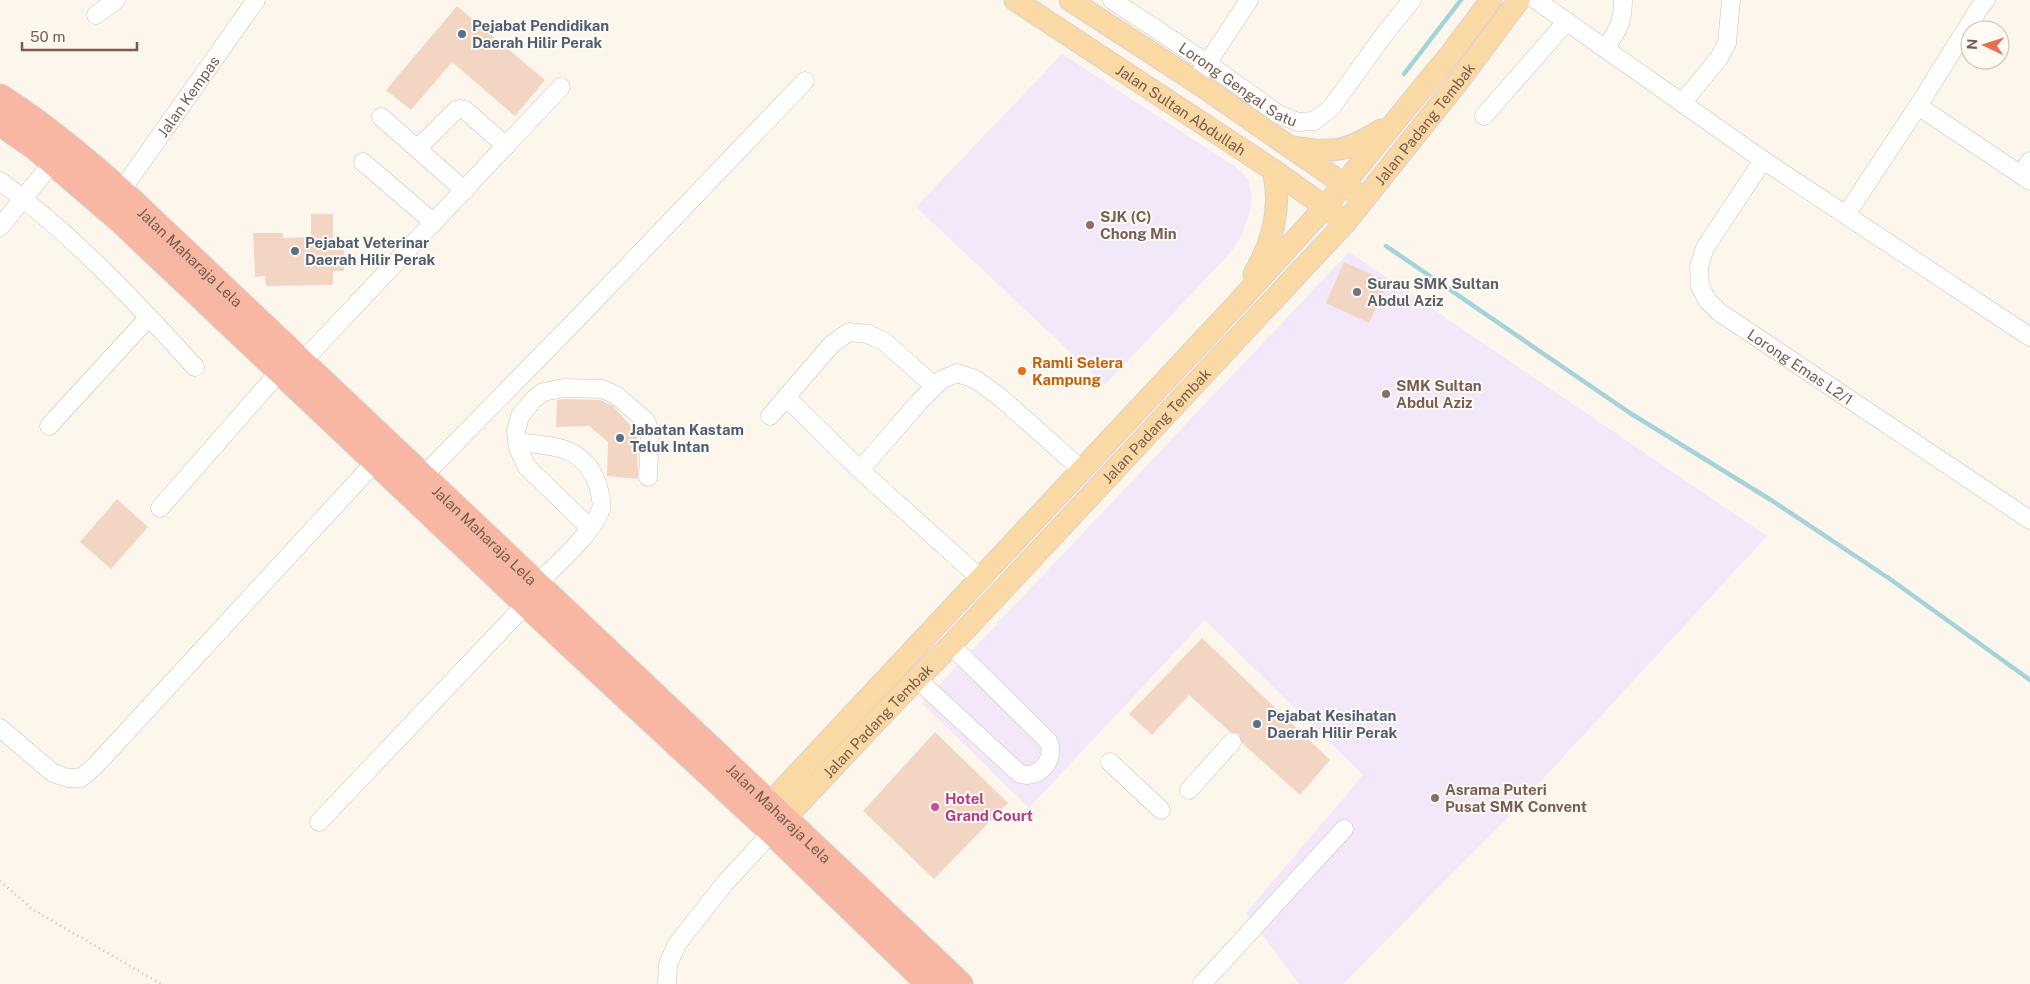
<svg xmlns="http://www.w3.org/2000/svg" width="2030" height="984" font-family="'Public Sans',sans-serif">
  <rect width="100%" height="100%" fill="#fdf6ec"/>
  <!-- education -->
  <path fill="#f3e8fa" d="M1062 54 1236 167 1248 179 1252 196 1249 215 1242 235 1232 251 1105 385 916 207Z
    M1349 252 1767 536 1505 820 1343 984H1299L1246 913 1363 775 1205 620 1029 808 922 703Z"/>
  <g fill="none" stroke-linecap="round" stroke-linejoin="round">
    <!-- stream -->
    <path stroke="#a5d3da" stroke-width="4.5" d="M1404 74 1461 0
      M1386 246 1630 413 1771 500 1890 579 2030 680"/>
  </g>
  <!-- building -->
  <path fill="#f3d5c3" d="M457 6 545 80 515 116 452 62 411 110 386 90Z
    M311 214H333V246H344V271H333V285L266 286 265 276 255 277 253 233H283V238L311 237Z
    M1344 262 1388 282 1369 323 1326 303Z
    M565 399 600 400 613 406 637 433 638 479 607 476 608 442 589 426 556 427 557 400Z
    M117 499 148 527 111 569 80 542Z
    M1202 638 1330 760 1300 795 1242 743 1239 734 1230 732 1189 695 1152 735 1129 714Z
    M935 732 1008 803 934 879 863 811Z"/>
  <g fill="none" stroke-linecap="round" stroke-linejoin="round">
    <!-- minor casing -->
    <g stroke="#d1beb0" stroke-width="19">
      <g id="minor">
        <path id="s1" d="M1112 0 1207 63 1278 114 1298 122 1314 121 1331 108 1386 32 1412 0"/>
        <path d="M1536 0 1763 160 2030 337"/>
        <path d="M96 15 116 0"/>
        <path d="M1606 48C1618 30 1623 22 1623 0"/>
        <path d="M1201 73 1249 0"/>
        <path d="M1683 102 1719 58 1727 43 1731 0"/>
        <path d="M1918 106 2030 181"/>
        <path d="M1484 116 1567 21"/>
        <path d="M381 117 465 191"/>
        <path d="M418 148 456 110 460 109 465 110 506 146"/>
        <path id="s2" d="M1763 160 1705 248 1699 266 1700 286 1707 300 1719 312 2030 520"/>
        <path d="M363 162 434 223"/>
        <path d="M2021 175 2030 161"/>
        <path d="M0 181C73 235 134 300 195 367"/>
        <path id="s3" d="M121 191 256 0"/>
        <path d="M1846 215 1918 106 1978 10 1986 0"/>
        <path d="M0 227 53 162"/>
        <path d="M301 363 561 87"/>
        <path d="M786 397 860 470 980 578"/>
        <path d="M770 416 832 344 849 332 868 334 885 342 934 386"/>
        <path d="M49 426 149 317"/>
        <path d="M517 442C552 446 583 445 597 483 599 490 603 502 601 509 594 532 554 567 536 585"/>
        <path d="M860 470 919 402 941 380 957 373 975 379 1001 398 1082 470"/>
        <path d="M422 477 577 319 805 81"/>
        <path d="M160 508 280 371"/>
        <path d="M590 528 527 467 518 448 516 431 520 416 533 400 543 392 564 388 602 389 616 395 646 421 650 431 648 477"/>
        <path d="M917 679 1020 774C1039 780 1057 758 1048 741L951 645"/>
        <path d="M0 728 53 773 68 778H81L96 765 376 461"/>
        <path d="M1110 762 1161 810"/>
        <path d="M1189 790 1232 742"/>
        <path d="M319 822 526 604"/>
        <path d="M667 984 668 964 677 944 725 883 772 832"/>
        <path d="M1202 984 1344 829"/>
      </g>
    </g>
    <!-- major casing -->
    <g stroke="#dad1cd" stroke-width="23">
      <g id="major">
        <path id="s4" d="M1015 0 1273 170 1335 214"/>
        <path d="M1070 0 1196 82 1355 192"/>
        <path d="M1294 147C1333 154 1348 151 1381 130"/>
        <path d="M1254 274C1273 242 1282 207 1273 170"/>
        <path d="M758 816 1235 306 1325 207 1452 52 1491 0"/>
        <path id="s5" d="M773 831 901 695 951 645 1346 222 1461 78 1519 0"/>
      </g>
    </g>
    <!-- highway casing -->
    <g stroke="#dad1cd" stroke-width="27">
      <g id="highway">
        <path id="s6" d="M0 97C44 125 82 157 121 191L960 984"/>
        <path d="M0 123 35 147 120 220 526 604 772 832 929 984"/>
      </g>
    </g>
    <!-- path -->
    <path stroke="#d9b8a5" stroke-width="2.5" stroke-dasharray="1 4" stroke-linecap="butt" d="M0 881 32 909 161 984"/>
    <!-- minor -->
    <use href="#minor" stroke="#fff" stroke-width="18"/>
    <!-- major -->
    <use href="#major" stroke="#fbd9a5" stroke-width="21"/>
    <!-- highway -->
    <use href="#highway" stroke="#f7b7a3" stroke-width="25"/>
  </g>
  <!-- markers -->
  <g fill="#5c6f8a" stroke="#fffaf3" stroke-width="2">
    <circle cx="462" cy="34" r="5"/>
    <circle cx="295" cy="251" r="5"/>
    <circle cx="620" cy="438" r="5"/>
    <circle cx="1257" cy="724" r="5"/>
  </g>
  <g fill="#8d6e63" stroke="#fffaf3" stroke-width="2">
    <circle cx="1090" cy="225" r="5"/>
    <circle cx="1386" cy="394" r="5"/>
    <circle cx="1435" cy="798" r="5"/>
  </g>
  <circle fill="#6b7280" stroke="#fffaf3" stroke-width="2" cx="1357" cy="292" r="5"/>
  <circle fill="#e8710a" stroke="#fffaf3" stroke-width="2" cx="1022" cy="371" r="5"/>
  <circle fill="#d1479c" stroke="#fffaf3" stroke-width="2" cx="935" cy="807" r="5"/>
  <g text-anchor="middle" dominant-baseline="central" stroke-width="4" stroke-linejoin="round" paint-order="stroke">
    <!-- service labels -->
    <g font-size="15" font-weight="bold" fill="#4e5e75" stroke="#fffaf3" text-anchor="start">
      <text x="472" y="25">Pejabat Pendidikan<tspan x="472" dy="17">Daerah Hilir Perak</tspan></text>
      <text x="305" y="242">Pejabat Veterinar<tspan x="305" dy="17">Daerah Hilir Perak</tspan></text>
      <text x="630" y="429">Jabatan Kastam<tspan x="630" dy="17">Teluk Intan</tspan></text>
      <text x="1267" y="715">Pejabat Kesihatan<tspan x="1267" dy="17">Daerah Hilir Perak</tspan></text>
    </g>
    <!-- street labels -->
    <g font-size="15" fill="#7a5c4d" stroke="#fffaf3">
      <text stroke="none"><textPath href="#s1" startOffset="152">Lorong Gengal Satu</textPath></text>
      <text stroke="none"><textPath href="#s3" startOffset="116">Jalan Kempas</textPath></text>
      <text stroke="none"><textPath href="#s4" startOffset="199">Jalan Sultan Abdullah</textPath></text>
      <text stroke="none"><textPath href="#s5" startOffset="962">Jalan Padang Tembak</textPath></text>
      <text stroke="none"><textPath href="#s6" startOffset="249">Jalan Maharaja Lela</textPath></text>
      <text stroke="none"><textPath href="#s2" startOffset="275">Lorong Emas L2/1</textPath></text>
      <text stroke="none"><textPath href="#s5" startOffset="558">Jalan Padang Tembak</textPath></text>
      <text stroke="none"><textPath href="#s6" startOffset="654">Jalan Maharaja Lela</textPath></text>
      <text stroke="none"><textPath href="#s5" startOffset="152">Jalan Padang Tembak</textPath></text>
      <text stroke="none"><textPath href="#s6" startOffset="1059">Jalan Maharaja Lela</textPath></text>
    </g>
    <!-- education labels -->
    <g font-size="15" font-weight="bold" fill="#785e54" stroke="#fffaf3" text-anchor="start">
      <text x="1100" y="216">SJK (C)<tspan x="1100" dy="17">Chong Min</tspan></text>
      <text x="1396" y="385">SMK Sultan<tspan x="1396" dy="17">Abdul Aziz</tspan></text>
      <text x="1445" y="789">Asrama Puteri<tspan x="1445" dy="17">Pusat SMK Convent</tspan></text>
    </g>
    <!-- worship labels -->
    <g font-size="15" font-weight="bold" fill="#5b616d" stroke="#fffaf3" text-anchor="start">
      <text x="1367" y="283">Surau SMK Sultan<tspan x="1367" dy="17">Abdul Aziz</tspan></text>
    </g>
    <!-- food labels -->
    <g font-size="15" font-weight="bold" fill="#c56008" stroke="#fffaf3" text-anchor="start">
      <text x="1032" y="362">Ramli Selera<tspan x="1032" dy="17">Kampung</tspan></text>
    </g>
    <!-- hotel labels -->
    <g font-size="15" font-weight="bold" fill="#b23c85" stroke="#fffaf3" text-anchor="start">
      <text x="945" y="798">Hotel<tspan x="945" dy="17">Grand Court</tspan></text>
    </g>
  </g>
  <!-- north arrow -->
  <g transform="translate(1985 45) rotate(274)"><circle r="24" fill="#fffaf3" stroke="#cabbb1"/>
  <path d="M0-4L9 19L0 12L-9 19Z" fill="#e76f51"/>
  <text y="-8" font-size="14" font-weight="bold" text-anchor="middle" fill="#7a5c4d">N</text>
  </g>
  <!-- scale -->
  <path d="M22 42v8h115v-8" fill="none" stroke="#7a5c4d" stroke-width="2.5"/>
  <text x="30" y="42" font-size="15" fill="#7a5c4d" stroke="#fffaf3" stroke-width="4" paint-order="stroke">50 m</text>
</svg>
